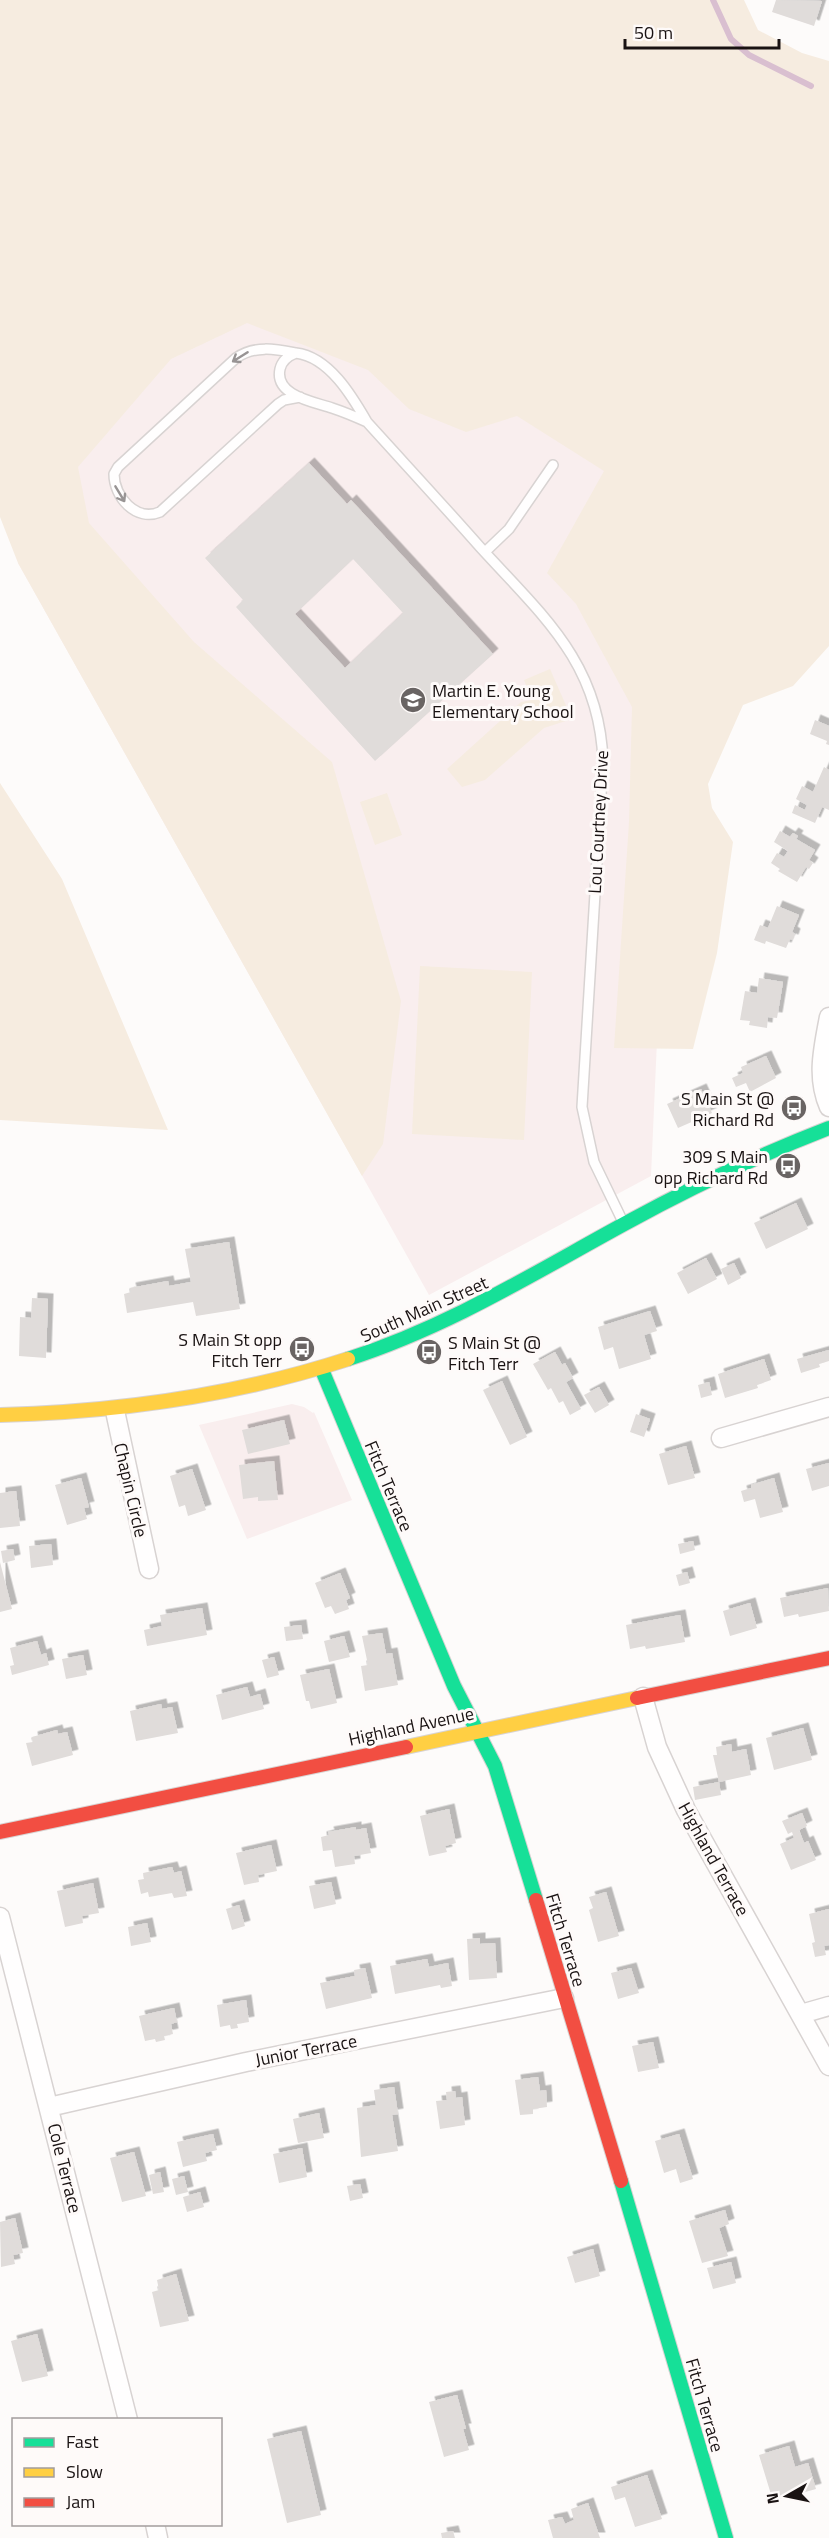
<svg xmlns="http://www.w3.org/2000/svg" width="829" height="2538" font-family="'Titillium Web',sans-serif">
  <defs>
    <filter id="shadow"><feDropShadow dx="5.5" dy="-5.5" stdDeviation="0" flood-color="#0004"/></filter>
  </defs>
  <rect width="100%" height="100%" fill="#fdfbfa"/>
  <!-- built -->
  <path fill="#f9eeee" d="M266 0 829 115 665 860 651 1176 429 1295 18 563Z
    M292 1404 304 1407 313 1413 314 1412 352 1500 247 1539 199 1425Z"/>
  <!-- green -->
  <path fill="#f6ece0" d="M0 0H744L758 30 802 53 829 61V646L793 686 743 705 708 784 712 808 733 842 717 953 693 1049 614 1048 629 822 632 707 576 604 547 573 604 471 517 416 466 432 409 409 368 370 247 323 171 359 78 467 89 523 194 642 332 762 401 1001 383 1144 362 1176 18 563 0 517Z
    M550 669 572 719 544 728 485 780 462 787 447 769 521 702 532 700 524 680Z
    M0 783 62 879 168 1130 0 1120Z
    M387 793 402 835 375 845 360 802Z
    M420 966 532 972 524 1140 412 1134Z"/>
  <g fill="none" stroke-linecap="round" stroke-linejoin="round">
    <!-- stream -->
    <path stroke="#d9bfd0" stroke-width="6" d="M713 0 731 39 749 55 811 86"/>
  </g>
  <!-- building -->
  <path fill="#e0dcda" fill-rule="evenodd" filter="url(#shadow)" d="M776 0 822 1 814 26 772 12Z
    M309 463 347 504 351 500 493 654 375 761 236 607 243 600 205 558ZM353 559 403 613 345 668 295 614Z
    M815 720 829 726V745L826 744 827 741 810 734Z
    M824 767 829 770V810L822 807 815 823 792 813 795 805 805 810 807 805 796 799 802 786 813 792Z
    M780 831 790 837 793 833 798 836 796 839 815 850 809 860 813 863 809 869 806 867 797 882 778 871 780 869 771 863 777 853 784 857 788 851 774 842Z
    M777 906 799 915 792 932 795 934 793 940 790 939 786 948 766 941 765 944 754 940 760 925 768 928Z
    M759 978 783 982 777 1018 768 1017 767 1028 749 1025 750 1021 740 1020 745 991 757 993Z
    M766 1056 776 1078 750 1092 746 1083 736 1087 732 1078 743 1073 741 1067Z
    M701 1089 712 1113 678 1128 667 1104Z
    M796 1203 808 1229 766 1249 754 1223Z
    M229 1242 240 1309 196 1316 193 1302 127 1313 124 1294 131 1292 130 1288 168 1281 169 1286 191 1282 185 1249Z
    M706 1258 717 1279 688 1294 677 1273Z
    M734 1263 741 1278 728 1285 721 1269Z
    M32 1298 48 1299 46 1358 19 1356 20 1317 31 1318Z
    M650 1311 657 1331 644 1335 651 1359 619 1369 613 1347 604 1350 598 1327Z
    M829 1350V1361L819 1364 820 1367 801 1373 797 1359Z
    M555 1352 562 1365 565 1363 573 1378 566 1382 581 1409 570 1415 563 1401 559 1403 551 1388 548 1390 533 1364Z
    M764 1359 771 1380 757 1385 758 1388 725 1398 718 1374Z
    M502 1381 527 1437 510 1445 483 1390Z
    M709 1382 712 1395 701 1398 698 1385Z
    M599 1387 609 1405 595 1413 584 1395Z
    M636 1414 650 1419 644 1437 630 1432Z
    M284 1420 290 1444 248 1454 242 1430Z
    M686 1446 695 1478 668 1485 659 1454Z
    M274 1461 278 1500 258 1501V1497L243 1499 239 1465Z
    M829 1463V1486L812 1491 806 1469Z
    M192 1469 206 1510 188 1516 185 1505 179 1507 170 1476Z
    M81 1478 89 1507 84 1508 87 1519 67 1525 55 1485Z
    M774 1478 783 1512 760 1518 755 1499 744 1502 741 1491 751 1488V1485Z
    M16 1491 20 1526 0 1528V1493Z
    M693 1541 695 1550 680 1554 678 1544Z
    M51 1544 53 1565 31 1568 29 1546Z
    M13 1549 15 1560 3 1563 1 1551Z
    M0 1562 12 1609 0 1612Z
    M687 1572 690 1583 679 1586 676 1575Z
    M340 1573 350 1598 346 1600 349 1609 335 1614 331 1606 325 1608 315 1583Z
    M828 1588 829 1611 799 1617 798 1614 784 1617 780 1598Z
    M750 1603 757 1628 730 1636 723 1611Z
    M202 1608 207 1635 147 1646 144 1630 162 1626 160 1615Z
    M680 1615 685 1642 646 1649 645 1646 630 1649 626 1625Z
    M301 1625 303 1639 286 1641 284 1627Z
    M382 1633 386 1654 392 1653 398 1685 365 1691 361 1666 368 1665 362 1636Z
    M344 1636 350 1657 329 1662 324 1641Z
    M37 1641 41 1655 46 1653 49 1665 12 1675 10 1666 14 1665 10 1648Z
    M83 1655 87 1675 66 1679 62 1659Z
    M274 1657 279 1675 267 1678 262 1660Z
    M329 1669 337 1703 311 1709 309 1701H306L300 1675Z
    M247 1687 250 1697 260 1694 264 1709 222 1720 216 1695Z
    M161 1704 162 1709 172 1707 178 1733 136 1741 130 1711Z
    M803 1728 812 1760 774 1770 766 1738Z
    M57 1730 58 1734 67 1732 73 1755 32 1766 26 1743 33 1742 32 1737Z
    M731 1744 732 1752 746 1749 751 1775 719 1782 713 1755H717L716 1747Z
    M719 1782 721 1795 695 1800 693 1787Z
    M449 1809 456 1843 445 1846 447 1852 429 1856 420 1816Z
    M802 1813 807 1826 799 1830 804 1843 808 1841 816 1860 791 1870 780 1844 794 1838 792 1832 788 1834 782 1821Z
    M356 1827V1830L366 1828 371 1853 354 1856 355 1864 335 1867 332 1850 323 1851 321 1837 329 1835 328 1832Z
    M271 1845 277 1871 258 1875 259 1882 244 1885 236 1853Z
    M172 1867 174 1873 181 1871 187 1896 174 1898 172 1893 149 1897 148 1892 141 1894 138 1880 144 1879 143 1873Z
    M331 1882 336 1904 314 1909 309 1886Z
    M93 1883 99 1913 82 1916 83 1923 65 1927 57 1891Z
    M606 1892 619 1936 598 1942 589 1910 593 1908 589 1897Z
    M239 1905 245 1926 232 1930 226 1909Z
    M829 1909V1945L824 1946 826 1955 815 1957 812 1943 815 1942 809 1914Z
    M147 1923 151 1942 131 1946 128 1927Z
    M480 1938V1944L495 1943 497 1978 469 1980 467 1939Z
    M427 1959 429 1967 448 1963 452 1986 441 1988 440 1985 395 1994 390 1966Z
    M365 1968 372 1998 326 2009 320 1983 355 1976 354 1970Z
    M631 1968 639 1993 618 1999 611 1973Z
    M246 2000 249 2022 237 2024 238 2028 231 2029 230 2025 220 2027 217 2005Z
    M174 2008 177 2022 171 2024 173 2034 164 2036 165 2040 156 2042 155 2039 145 2041 139 2016Z
    M653 2042 659 2068 638 2072 632 2046Z
    M538 2077 540 2091 546 2090 547 2107 533 2109V2114L520 2115 515 2080Z
    M394 2087 398 2114 392 2115 398 2151 361 2157 357 2108 376 2105 374 2090Z
    M455 2091 456 2098 462 2097 465 2125 440 2129 436 2101 447 2100 446 2092Z
    M319 2113 324 2138 298 2143 293 2119Z
    M213 2134 217 2150 205 2153 207 2161 183 2167 177 2142Z
    M679 2134 693 2179 680 2183 676 2169 664 2173 655 2141Z
    M302 2148 307 2177 279 2183 273 2154Z
    M134 2152 146 2196 122 2202 110 2158Z
    M160 2172 164 2192 153 2194 149 2175Z
    M184 2176 188 2192 176 2195 172 2179Z
    M360 2184 363 2198 350 2201 347 2186Z
    M200 2192 204 2207 187 2212 183 2197Z
    M725 2210 729 2224 719 2228 728 2256 702 2263 689 2221Z
    M15 2218 23 2253 13 2255 15 2264 1 2267 0 2222Z
    M593 2249 600 2276 575 2283 567 2257Z
    M731 2262 736 2283 713 2289 707 2268Z
    M176 2274 189 2321 160 2327 152 2292 159 2290 157 2280Z
    M37 2334 48 2376 22 2382 11 2341Z
    M457 2395 466 2429H463L469 2450 444 2457 429 2402Z
    M301 2431 321 2515 287 2523 267 2439Z
    M789 2446 795 2467 808 2463 816 2489 773 2501 759 2455Z
    M647 2475 662 2519 635 2527 625 2497 615 2500 611 2487Z
    M588 2503 600 2538H553L548 2520 562 2517 565 2524 574 2520 571 2509Z
    M453 2531 455 2538H442L441 2533Z"/>
  <g fill="none" stroke-linecap="round" stroke-linejoin="round">
    <!-- lane casing -->
    <g stroke="#d8d3d2" stroke-width="12">
      <path id="lane" d="M296 353C275 349 255 345 236 358L118 467 114 474C114 497 136 522 160 512L278 404 284 400 300 397
        M296 353C329 357 352 396 367 422 356 417 344 412 332 408 315 402 274 396 280 369 282 360 288 356 296 353Z
        M367 422C405 464 443 505 480 547 542 615 600 663 603 762L582 1107 594 1162 623 1222
        M485 552 509 529 553 465"/>
    </g>
    <!-- street casing -->
    <g stroke="#d8d3d2" stroke-width="21">
      <path id="street" d="M829 1017C823 1049 816 1077 829 1107
        M115 1411 149 1569
        M721 1438 829 1407
        M643 1697 657 1747 686 1810 829 2066
        M0 1917 128 2420
        M801 2014 829 2006
        M49 2107 246 2062 564 1998
        M155 2524 158 2538"/>
    </g>
    <!-- fast casing -->
    <g stroke="#d8d3d2" stroke-width="16">
      <path id="fast" d="M348 1359C450 1326 534 1273 626 1223 692 1187 759 1155 829 1128
        M322 1370 454 1686 495 1766 536 1900
        M621 2181 726 2538"/>
    </g>
    <!-- slow casing -->
    <g stroke="#d8d3d2" stroke-width="16">
      <path id="slow" d="M0 1415C120 1412 234 1396 348 1359
        M406 1747 637 1698"/>
    </g>
    <!-- jam casing -->
    <g stroke="#d8d3d2" stroke-width="16">
      <path id="jam" d="M637 1698 829 1658
        M0 1832 406 1747
        M536 1900 621 2181"/>
    </g>
    <!-- lane -->
    <use href="#lane" stroke="#fffefe" stroke-width="9"/>
    <!-- street -->
    <use href="#street" stroke="#fffefe" stroke-width="18"/>
    <!-- fast -->
    <use href="#fast" stroke="#16e098" stroke-width="14"/>
    <!-- slow -->
    <use href="#slow" stroke="#ffcf43" stroke-width="14"/>
    <!-- jam -->
    <use href="#jam" stroke="#f24e42" stroke-width="14"/>
  </g>
  <!-- one-way arrows -->
  <defs><path id="oneway-shaft" d="M-6 0H5M1.5-3L5.5 0L1.5 3" fill="none" stroke-width="1.6" stroke-linecap="round" stroke-linejoin="round" transform="scale(1.5)"/></defs>
  <g stroke="#989494">
    <use href="#oneway-shaft" transform="translate(240 357) rotate(148)"/>
    <use href="#oneway-shaft" transform="translate(120 494) rotate(59)"/>
  </g>
  <!-- icons -->
  <defs>
    <g id="school-disc" transform="scale(1.35)"><circle r="9.5" fill="#696463" stroke="#fefaf9"/><path d="M0-5L7-2L0 1L-7-2ZM-4 1L0 2.5L4 1V4Q0 6-4 4Z" fill="#fff"/></g>
    <g id="bus-disc" transform="scale(1.35)"><circle r="9.5" fill="#696463" stroke="#fefaf9"/><path d="M-5-6H5V4H4V6H2V4H-2V6H-4V4H-5ZM-3.5-4V0h7V-4ZM-3.5 1.2v1.5H-2V1.2ZM2 1.2v1.5H3.5V1.2Z" fill="#fff"/></g>
  </defs>
  <g fill-rule="evenodd">
    <use href="#school-disc" x="413" y="700"/>
    <use href="#bus-disc" x="794" y="1108"/>
    <use href="#bus-disc" x="788" y="1166"/>
    <use href="#bus-disc" x="302" y="1349"/>
    <use href="#bus-disc" x="429" y="1352"/>
  </g>
  <g text-anchor="middle" dominant-baseline="central" stroke-width="6" stroke-linejoin="round" paint-order="stroke">
    <!-- poi labels -->
    <g font-size="18" fill="#191212" stroke="#fefaf9" text-anchor="end">
      <text x="432" y="690" text-anchor="start">Martin E. Young<tspan x="432" dy="21">Elementary School</tspan></text>
      <text x="774" y="1098">S Main St @<tspan x="774" dy="21">Richard Rd</tspan></text>
      <text x="768" y="1156">309 S Main<tspan x="768" dy="21">opp Richard Rd</tspan></text>
      <text x="282" y="1339">S Main St opp<tspan x="282" dy="21">Fitch Terr</tspan></text>
      <text x="448" y="1342" text-anchor="start">S Main St @<tspan x="448" dy="21">Fitch Terr</tspan></text>
    </g>
    <!-- street labels -->
    <g font-size="18" fill="#191212" stroke="#fefaf9">
      <text transform="translate(598 822) rotate(-87)">Lou Courtney Drive</text>
      <text transform="translate(424 1309) rotate(-24)">South Main Street</text>
      <text transform="translate(389 1486) rotate(67)">Fitch Terrace</text>
      <text transform="translate(131 1490) rotate(77)">Chapin Circle</text>
      <text transform="translate(411 1726) rotate(-12)">Highland Avenue</text>
      <text transform="translate(714 1859) rotate(61)">Highland Terrace</text>
      <text transform="translate(566 1940) rotate(73)">Fitch Terrace</text>
      <text transform="translate(306 2050) rotate(-11)">Junior Terrace</text>
      <text transform="translate(65 2168) rotate(76)">Cole Terrace</text>
      <text transform="translate(705 2405) rotate(74)">Fitch Terrace</text>
    </g>
  </g>
  <!-- legend -->
  <rect x="12" y="2418" width="210" height="108" fill="#fefaf9" stroke="#a29d9d" stroke-width="1.5"/>
  <rect x="24" y="2438" width="30" height="9" fill="#16e098" stroke="#a29d9d" stroke-width="1.5"/>
  <text x="66" y="2448" font-size="18" fill="#191212">Fast</text>
  <rect x="24" y="2468" width="30" height="9" fill="#ffcf43" stroke="#a29d9d" stroke-width="1.5"/>
  <text x="66" y="2478" font-size="18" fill="#191212">Slow</text>
  <rect x="24" y="2498" width="30" height="9" fill="#f24e42" stroke="#a29d9d" stroke-width="1.5"/>
  <text x="66" y="2508" font-size="18" fill="#191212">Jam</text>
  <!-- north arrow -->
  <g transform="translate(787 2496) rotate(261)" stroke="#fefaf9" stroke-width="4.5" paint-order="stroke">
  <path d="M0-4.5L10 22L0 15L-10 22Z" fill="#191212"/>
  <text y="-9" font-size="16" font-weight="bold" text-anchor="middle" fill="#191212">N</text>
  </g>
  <!-- scale -->
  <path d="M625 39v9h154v-9" fill="none" stroke="#191212" stroke-width="3"/>
  <text x="634" y="39" font-size="18" fill="#191212" stroke="#fefaf9" stroke-width="4.5" paint-order="stroke">50 m</text>
</svg>
